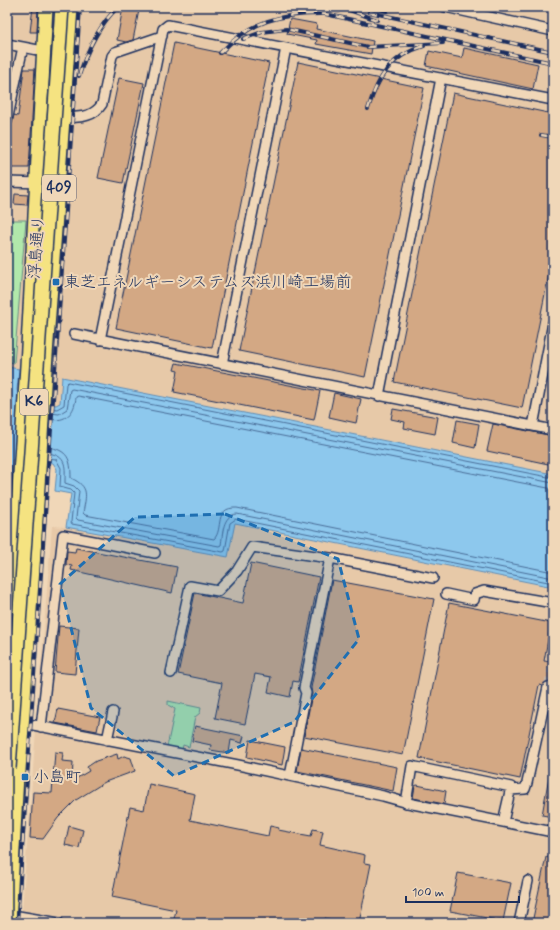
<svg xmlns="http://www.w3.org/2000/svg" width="560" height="930" font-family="Mynerve,'Klee One',sans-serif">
  <rect width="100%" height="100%" fill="#f0d7b8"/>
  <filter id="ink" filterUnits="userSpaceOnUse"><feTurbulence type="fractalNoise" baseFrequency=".025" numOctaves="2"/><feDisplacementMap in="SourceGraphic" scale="8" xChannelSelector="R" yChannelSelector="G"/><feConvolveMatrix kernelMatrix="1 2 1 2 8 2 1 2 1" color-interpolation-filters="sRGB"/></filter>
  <g filter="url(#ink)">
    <!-- built -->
    <path fill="#e7c9a8" d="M7 7H553V474L62 377 60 403 56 405 20 398 17 390 19 370 7 367Z
      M234 523 553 587V923H21L52 526 66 527 228 557Z"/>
    <!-- green -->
    <path fill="#b1e8ab" stroke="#668c84" d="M7 220H26L14 363 7 361Z
      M168 701 201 708 200 713 195 717 189 747 183 745 182 750 167 747 175 709 168 705Z"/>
    <!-- water -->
    <path fill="#8dc8ed" stroke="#5f8bb4" d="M7 367 19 369 17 390 20 398 56 405 60 403 62 377 553 474V587L235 523 228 557 66 527 71 494 55 491 57 469 53 463 17 458 12 460 11 479 7 480Z"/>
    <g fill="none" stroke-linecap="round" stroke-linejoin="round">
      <!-- shore -->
      <path stroke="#496c97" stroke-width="1" d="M50 408 57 409 64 405 66 384 68 382 553 478
        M50 413 59 414 67 409 70 390 72 389 553 483
        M50 419C66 423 75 412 76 397L78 396 553 489
        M48 447C68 450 71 459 71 478 90 487 86 495 83 513L85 515 214 539C224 529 213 507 237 508L553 572
        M48 453C68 456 65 467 65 483L74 486 79 491 76 518 78 520 219 546 221 545C223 534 222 515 237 514L553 578
        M47 458 56 459 61 468 60 487 71 490 74 493 71 522 72 524 223 552 225 551 230 523 236 519 553 583"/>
    </g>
    <!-- building -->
    <path fill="#d3a884" stroke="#1b2f5e" d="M33 7H38L37 32H30Z
      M123 7 139 10 133 40 126 42 117 40Z
      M290 19 317 24 316 29 373 41 371 54 316 44 317 40 287 34Z
      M174 43 269 63 212 348 116 328Z
      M464 48 538 64 533 89 426 66 429 51 462 58Z
      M298 62 424 88 365 377 239 351Z
      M24 69H35L29 168H9L11 125 14 115 18 116Z
      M119 78 144 83 123 183 98 178Z
      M453 93 553 114V254L522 408 394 382Z
      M15 194 28 195 27 205 14 204Z
      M176 363 320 391 314 420 174 392 178 371 174 370Z
      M334 393 361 399 356 423 329 417Z
      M393 409 438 417 435 434 404 428 405 422 391 419Z
      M457 420 479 424 475 448 453 443Z
      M493 424 553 436V465L487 451Z
      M76 548 177 567 172 593 71 570 72 566 66 565 67 551 75 552Z
      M251 563 319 577 298 682 293 681 290 697 268 692 271 677 255 674 245 724 215 718 222 683 178 674 195 593 243 603Z
      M332 580 434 599 403 755 304 736 312 694 311 688Z
      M449 603 551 623 544 661 553 662V684L547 681 542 686 539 685 520 779 419 758Z
      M59 626 79 628 75 674 55 672Z
      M58 709 100 717 97 731 55 723Z
      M195 726 244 736 242 743 231 740 229 753 210 750 211 745 192 741Z
      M250 740 285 747 282 765 247 757Z
      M301 748 397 767 393 791 297 771Z
      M55 752 63 753 62 761 73 762 72 781 89 771 87 767 96 761 117 754 118 759 124 756 131 758 135 771 105 782 76 800 58 818 43 839 30 838 33 792 52 793Z
      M550 771 553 772V817L542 815Z
      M149 784 195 794 190 820 268 836 270 826 279 828 278 830 311 836 313 829 323 831 320 845 365 855 364 863 371 864 359 923H343L325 918 324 923H173L176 910 112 897 130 807 144 810Z
      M417 785 446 791 444 804 413 798 415 786Z
      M69 826 83 830 79 848 65 845Z
      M546 857 553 858V923H532Z
      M458 873 511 883 503 921 450 911Z"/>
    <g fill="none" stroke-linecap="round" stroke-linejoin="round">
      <!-- minor-tunnel -->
      <path stroke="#c5b5a6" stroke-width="9" stroke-dasharray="9 4.5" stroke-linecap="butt" d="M548 687 553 664"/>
      <!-- minor casing -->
      <g stroke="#1b2f5e" stroke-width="12">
        <path id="minor" d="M445 7 553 31
          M7 44 43 51
          M64 118C79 117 93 118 102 104L112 56 115 52 162 36
          M7 121 23 47
          M7 182 42 183
          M74 334 553 430
          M100 340 163 29 168 25 553 100
          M222 364 286 48
          M379 396 441 78
          M533 426 553 323
          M330 558 433 578
          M446 594 474 600 475 594 484 591 553 603
          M171 673 190 586 218 591 237 571 252 547 330 558 304 688 306 693 290 776
          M18 722 238 765 383 796 408 803 553 832
          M41 727 63 535 155 553
          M107 740 113 712
          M510 790 525 789 527 783 548 687
          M406 803 412 766 416 767 511 787 503 822
          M7 914 59 923
          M519 923 528 881"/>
      </g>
      <!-- highway casing -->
      <g stroke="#1b2f5e" stroke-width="16">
        <path id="highway" d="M7 675 27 366 46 7
          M20 788 45 369 71 7"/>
      </g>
      <!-- minor -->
      <use href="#minor" stroke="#f0d7b8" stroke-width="9"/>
      <!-- highway -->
      <use href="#highway" stroke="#f5e381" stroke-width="13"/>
      <!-- rail casing -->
      <g stroke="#1b2f5e" stroke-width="4">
        <path id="rail" d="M321 7 339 11
          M341 7 377 20
          M373 7 387 11
          M369 12 553 52
          M243 39 262 32 286 29 368 47 443 43
          M220 53C251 21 280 13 325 14L553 63
          M79 76C87 50 98 26 118 7
          M368 109C378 77 390 56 424 46
          M541 135 553 137
          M17 923 80 7"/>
      </g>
      <!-- rail -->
      <use href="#rail" stroke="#f0d7b8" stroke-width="2.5" stroke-dasharray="8" stroke-linecap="butt"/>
      <!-- highway-bridge casing -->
      <g stroke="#1b2f5e" stroke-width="16" stroke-linecap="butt">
        <path id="highway-bridge" d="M7 797 62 7
          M9 923 17 775"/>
      </g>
      <!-- highway-bridge -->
      <use href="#highway-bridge" stroke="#f5e381" stroke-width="13"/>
    </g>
  </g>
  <!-- marked area -->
  <path fill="#1f6fb2" fill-opacity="0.2" stroke="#1f6fb2" stroke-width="3" stroke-dasharray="8 5" stroke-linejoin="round" d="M225 514 338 559 359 639 294 722 174 776 91 708 60 584 135 517Z"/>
  <!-- markers -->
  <g fill="#1f6fb2" stroke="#f0d7b8" stroke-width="1.5">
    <rect x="52" y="278" width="8" height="8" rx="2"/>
    <rect x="21" y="773" width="8" height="8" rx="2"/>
  </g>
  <g text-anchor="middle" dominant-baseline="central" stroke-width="4" stroke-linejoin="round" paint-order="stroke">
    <!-- shield labels -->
    <g fill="#f0d7b8" stroke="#5b6179" stroke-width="1">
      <rect x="42" y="175" width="34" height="26" rx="3"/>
      <rect x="20" y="389" width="28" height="26" rx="3"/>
    </g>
    <g font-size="15" font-weight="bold" fill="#1b2f5e">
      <text x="59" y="188">409</text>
      <text x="34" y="402">K6</text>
    </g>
    <!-- street labels -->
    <g font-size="16" fill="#1b2f5e" stroke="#f0d7b8">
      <text transform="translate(37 247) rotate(-86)">浮島通り</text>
    </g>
    <!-- poi labels -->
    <g font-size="16" fill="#1b2f5e" stroke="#f0d7b8" text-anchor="start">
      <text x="64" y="282">東芝エネルギーシステムズ浜川崎工場前</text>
      <text x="33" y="777">小島町</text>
    </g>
  </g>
  <!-- margin -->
  <rect width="560" height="930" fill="none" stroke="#f0d7b8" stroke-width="24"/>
  <rect x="12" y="12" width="536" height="906" fill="none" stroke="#1b2f5e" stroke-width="1.5" filter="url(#ink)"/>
  <!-- scale -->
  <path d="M406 896v6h113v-6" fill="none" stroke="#1b2f5e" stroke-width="2"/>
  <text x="412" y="896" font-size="12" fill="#1b2f5e" stroke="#f0d7b8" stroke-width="3" paint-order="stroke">100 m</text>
</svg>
